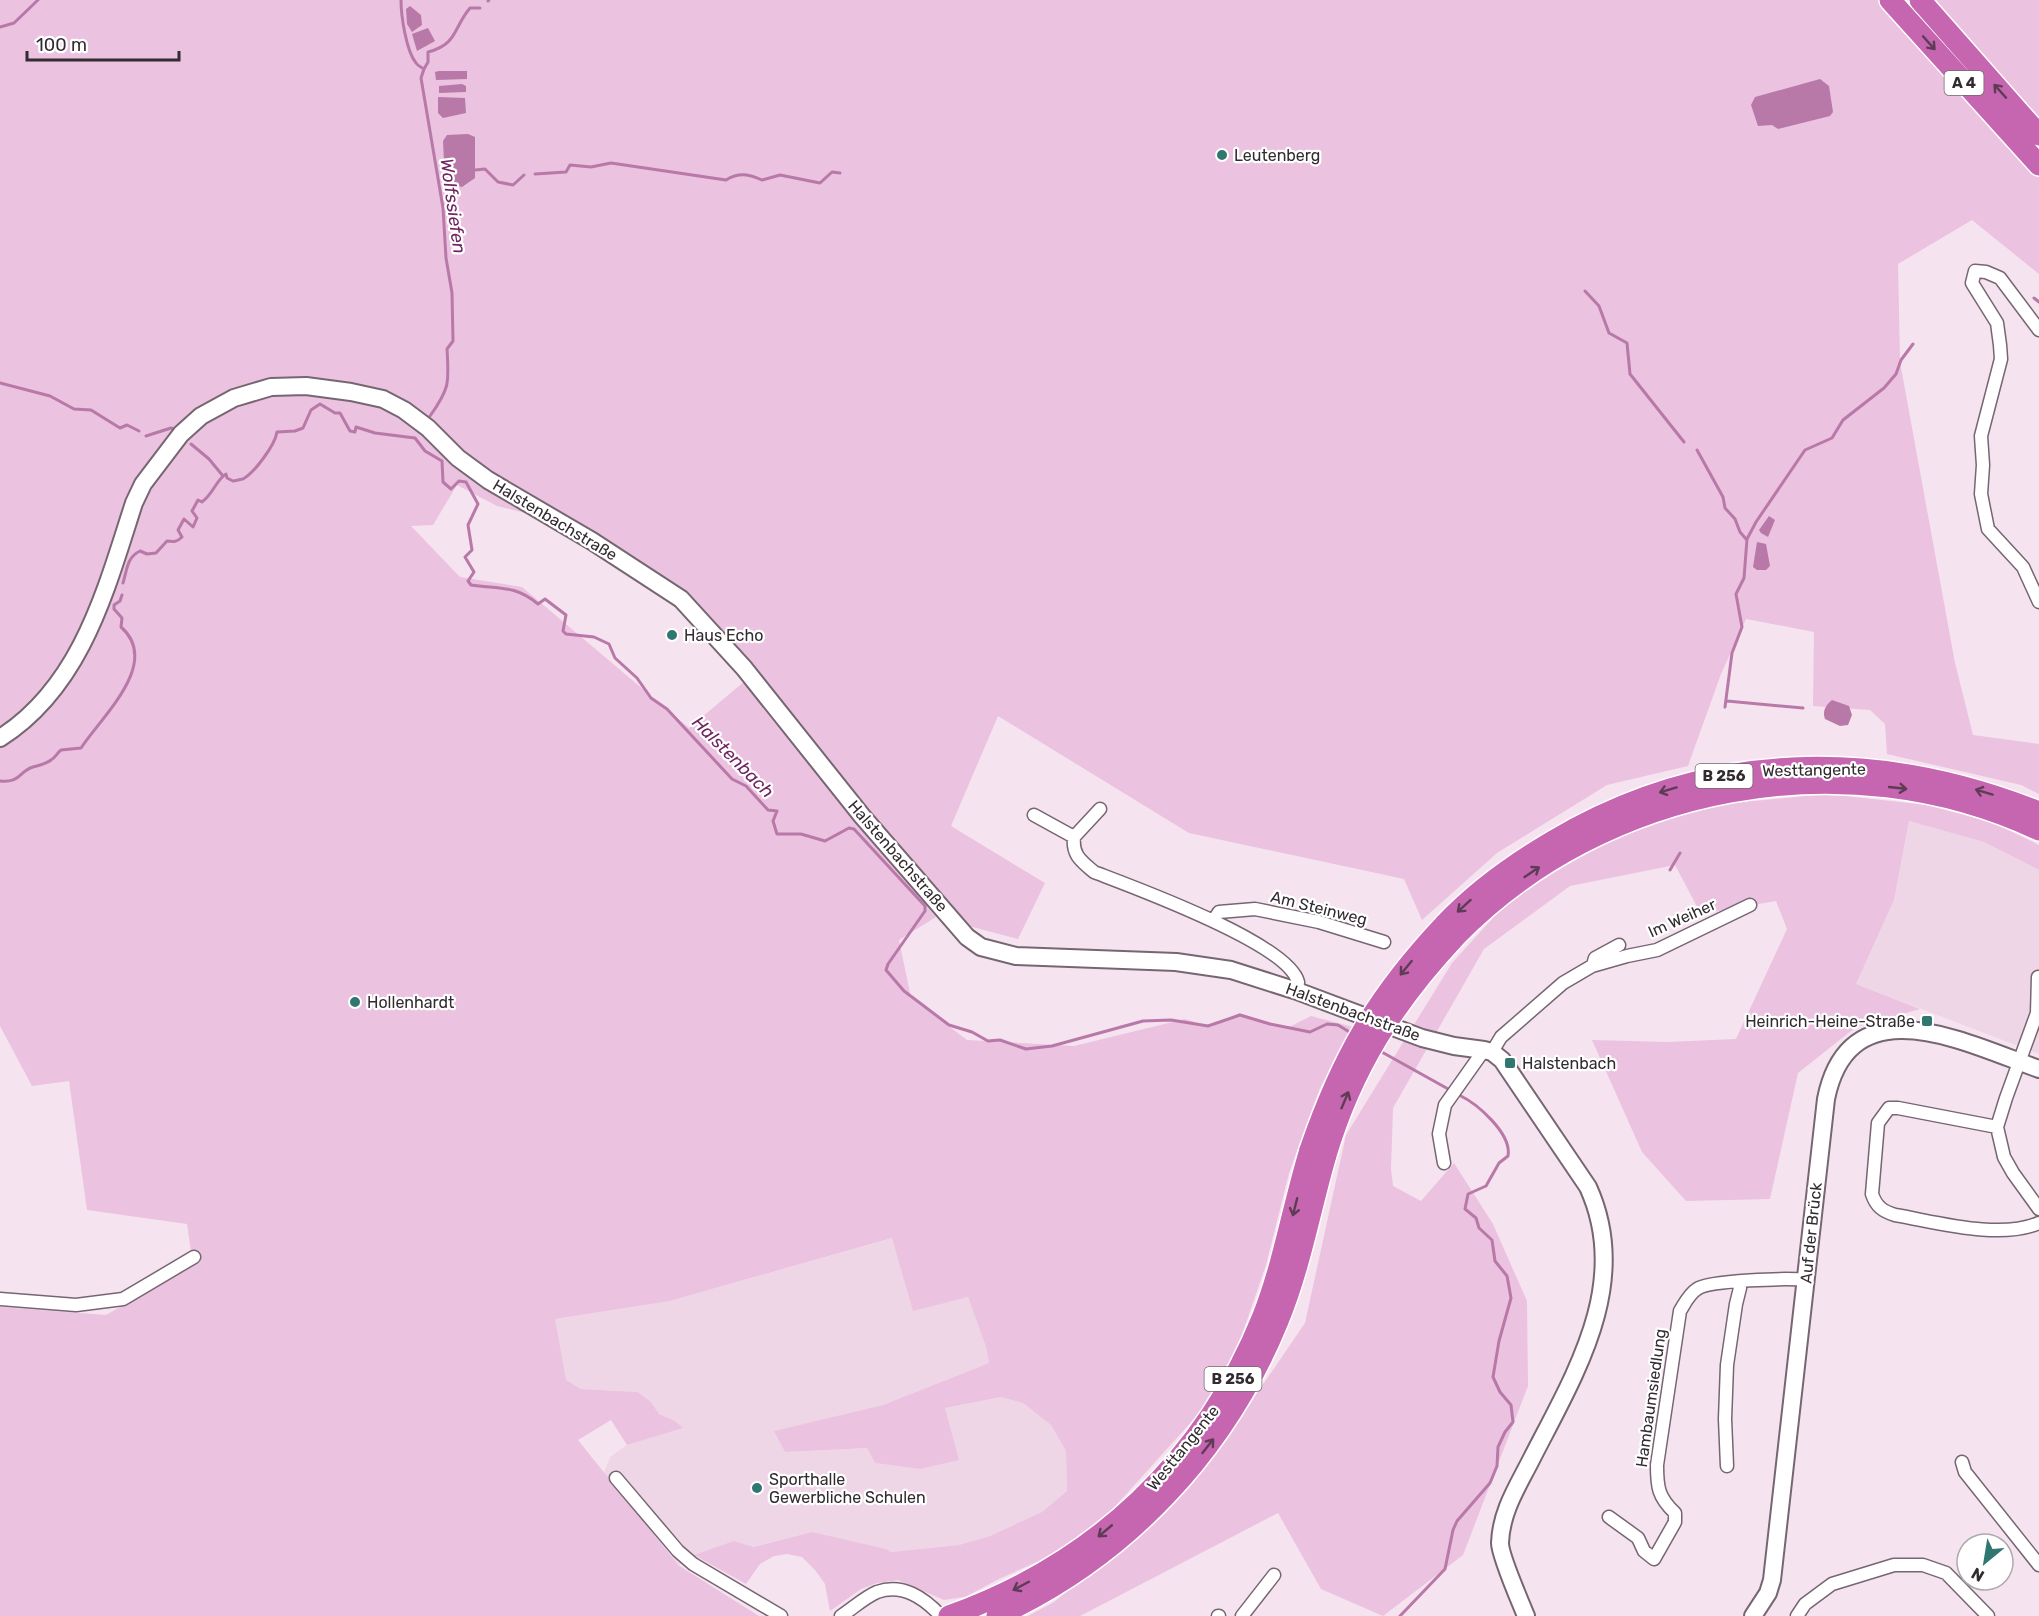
<svg xmlns="http://www.w3.org/2000/svg" width="2039" height="1616" font-family="Rubik,sans-serif">
  <rect width="100%" height="100%" fill="#f6e3f0"/>
  <!-- built -->
  <path fill="#efd6e7" d="M1909 821 1984 842 2039 870V1054L1856 984 1894 900Z
    M893 1238 913 1310 968 1297 986 1347 989 1363 883 1405 775 1431 785 1452 867 1448 875 1463 920 1469 958 1459 945 1408 1001 1397 1023 1403 1051 1425 1066 1451 1067 1491 1043 1512 990 1536 959 1545 891 1552 812 1532 752 1547 694 1555 678 1566 604 1473 610 1457 627 1445 682 1428 675 1421 659 1414 651 1402 638 1392 581 1389 565 1380 555 1319 670 1301Z"/>
  <!-- green -->
  <path fill="#ebc2df" d="M0 0H1879L2039 176V274L1972 220 1898 264 1900 362 1955 663 1973 735 2039 744V794L2021 785 1887 754 1885 724 1870 710 1813 706 1814 632 1746 619 1721 674 1688 766 1607 785 1497 853 1422 920 1404 879 1189 833 998 716 951 826 1045 883 1018 939 965 925 834 770 753 666 688 598 585 528 497 506 457 485 433 525 411 526 460 577 522 587 689 728 746 680 859 826 936 917 899 940 911 998 967 1040 1074 1046 1185 1019 1211 1027 1239 1013 1287 1028 1311 1016 1353 1027 1320 1088 1289 1173 1266 1265 1234 1358 1203 1409 1101 1522 1061 1551 999 1579 965 1597 944 1600 898 1580 877 1583 861 1589 830 1611 825 1584 815 1570 802 1557 787 1554 774 1556 760 1564 746 1584 694 1555 734 1541 753 1547 812 1532 886 1549 891 1552 959 1545 990 1536 1042 1512 1067 1491 1066 1451 1051 1425 1023 1403 1001 1397 945 1408 959 1460 920 1469 875 1463 867 1448 785 1452 774 1431 883 1405 989 1363 986 1347 968 1297 913 1311 892 1238 670 1301 555 1319 566 1380 581 1389 638 1392 651 1402 659 1414 675 1421 683 1428 627 1445 611 1420 578 1440 678 1565 759 1616H0V1307L106 1315 193 1266 187 1224 87 1210 69 1081 32 1086 0 1026Z
    M1935 0H2039V117Z
    M1827 794 1927 805 1994 823 2039 845V870L1984 842 1909 821 1894 900 1856 984 1920 1009 1856 1027 1798 1073 1770 1199 1686 1201 1642 1152 1592 1040 1668 1042 1736 1039 1787 929 1776 901 1701 914 1675 865 1570 886 1484 949 1393 1108 1391 1169 1393 1186 1421 1201 1454 1163 1493 1224 1527 1301 1528 1386 1463 1555 1383 1616 1321 1589 1278 1513 1080 1616H1028L1054 1602 1172 1504 1223 1443 1305 1323 1346 1135 1452 963 1512 897 1617 835 1690 807Z"/>
  <!-- water -->
  <path fill="#b879a8" d="M410 6 421 15 422 25 412 32 407 24 406 9Z
    M428 28 435 41 417 51 412 34Z
    M439 71H467V79L436 80 435 72Z
    M1820 79 1829 86 1833 112 1830 116 1778 129 1772 125 1758 126 1751 105 1755 97Z
    M462 84 466 86V92L439 93V86Z
    M438 97 465 98 466 113 443 118 438 113Z
    M468 134 475 137V178L462 187 445 183 443 141 447 135Z
    M1769 516 1775 520 1768 537 1761 533 1759 530Z
    M1757 542 1766 544 1770 566 1766 570H1757L1753 567Z
    M1832 700 1849 706 1852 715 1848 725 1840 726 1825 719C1822 711 1826 705 1832 700Z"/>
  <g fill="none" stroke-linecap="round" stroke-linejoin="round">
    <!-- stream -->
    <path stroke="#b879a8" stroke-width="3" d="M401 0C401 15 406 51 416 63 418 66 421 67 424 69L421 78 443 208 446 258 452 293 453 341 447 349C449 383 450 388 430 416
      M488 1 489 0
      M0 27 14 23 38 0
      M424 69 428 62V52C458 44 453 28 470 8H480
      M475 170 485 169 498 182 513 185 524 175
      M535 174 566 172 570 165 591 167 611 163 726 180C739 172 749 174 762 180L780 175 820 183 832 172 840 173
      M1585 291 1599 306 1609 333 1627 343 1630 374 1684 442
      M2034 298 2039 302
      M0 383 50 396 74 409 91 410 120 428 127 425 139 431
      M146 436 171 428 176 430
      M415 438 425 451 442 461 443 482 451 489 459 481 466 482 478 504 468 525 472 550 465 557 474 572 468 581 471 585C500 589 515 585 538 604L545 599 566 615 563 631 566 634 594 637 609 644 615 658 637 678 651 698 667 709 732 779 746 786 768 810 777 811 773 821 777 834H801L825 841 849 828 854 829 925 906V911L888 964 886 970 904 991 949 1025 972 1032 988 1041 1000 1040 1026 1049 1052 1046 1143 1021 1171 1020 1208 1026 1240 1015 1270 1024 1310 1032 1327 1024 1338 1025 1351 1033
      M191 444 209 459 223 476
      M1697 450 1723 497 1725 508 1735 519 1740 532 1746 539
      M123 583C127 570 127 557 140 551L147 554 156 553 167 541C174 542 177 542 182 537L178 530 184 519 193 527 197 518 192 511 198 500 202 502C214 493 216 480 226 474L227 478 233 481C234 481 242 479 243 479 255 472 275 445 277 432L295 431 303 428 311 410 320 404 335 413H340L350 431 355 432 356 427 375 433 415 438
      M1727 701 1803 708
      M1725 707 1732 653 1742 627 1736 594 1744 578 1747 539 1756 522 1805 450 1832 438 1843 420 1884 388 1896 374 1901 360 1913 344
      M0 781C21 783 19 771 33 767 40 765 46 764 51 760 55 758 57 753 61 750L81 748C101 717 162 663 121 627L122 618 114 609V605L120 601 122 595
      M1670 870 1680 853
      M1380 1051 1450 1090
      M1400 1616 1445 1569 1453 1530 1457 1521 1490 1483 1497 1466 1498 1447 1505 1432 1513 1422 1511 1405 1500 1392 1493 1377 1499 1341 1511 1298 1507 1276 1495 1261 1492 1240 1479 1228 1476 1218 1465 1209 1468 1194 1486 1186 1499 1163 1508 1156C1512 1134 1478 1104 1459 1095"/>
    <!-- street casing -->
    <g stroke="#766671" stroke-width="15">
      <path id="street" d="M2039 330 2000 278 1986 272 1975 271 1972 283 1997 323 2000 345 2001 359 1981 436 1983 465 1981 494 1988 529 2023 567 2039 602
        M1034 815 1074 837C1072 855 1081 861 1094 872 1133 887 1288 943 1298 982 1298 985 1297 988 1297 991
        M1074 837 1100 809
        M1213 921 1219 912 1255 909 1319 922 1384 942
        M1593 965 1595 958 1619 945
        M2038 977 2037 1013 2006 1098 1997 1127 2004 1157 2013 1173 2039 1209
        M1492 1052 1501 1037 1563 983 1592 966 1627 956 1657 950 1750 905
        M1997 1127 1898 1108H1889L1878 1123 1872 1194C1876 1206 1882 1211 1895 1215 1937 1222 1999 1240 2039 1223
        M1444 1163 1439 1134 1445 1105 1484 1050
        M0 1299 76 1305 123 1299 194 1257
        M1962 1462 1965 1472 2039 1565
        M1727 1466 1725 1419 1727 1365 1736 1304 1740 1288V1282
        M616 1478 678 1551 693 1564 781 1616
        M1609 1517 1638 1538 1644 1551 1654 1559 1675 1522V1513C1658 1497 1657 1487 1657 1465L1680 1311C1685 1303 1689 1294 1697 1289 1709 1280 1789 1278 1806 1280
        M841 1616C852 1609 865 1597 877 1592 903 1583 924 1598 941 1616
        M1218 1616H1219
        M1242 1616 1274 1575
        M1797 1616 1805 1604 1832 1584 1894 1565H1923L1946 1573 1988 1616"/>
    </g>
    <!-- secondary casing -->
    <g stroke="#766671" stroke-width="20">
      <path id="secondary" d="M0 738C82 686 106 589 134 503L143 484 181 434 201 416 234 398 271 387 306 386 351 392 383 399 404 410 428 428 458 458 488 480 592 541 681 599 744 668 862 816 967 937 981 947 1016 956 1176 962 1231 970 1297 991 1422 1038 1454 1046 1484 1050 1492 1052 1502 1060 1588 1187C1632 1283 1575 1374 1532 1458 1518 1486 1501 1511 1500 1543 1500 1556 1520 1601 1526 1616
        M1753 1616 1768 1593 1772 1580 1826 1099C1850 982 1968 1044 2039 1069"/>
    </g>
    <!-- highway casing -->
    <g stroke="#fff" stroke-width="24">
      <path id="highway" d="M1890 0 2039 165
        M1920 0 2039 135
        M1445 924C1476 891 1514 864 1553 841 1706 750 1876 747 2039 812
        M1456 936C1604 784 1846 739 2039 830
        M949 1616C1095 1564 1205 1461 1263 1316 1284 1262 1293 1205 1310 1150
        M997 1616C1126 1557 1225 1451 1278 1321 1300 1268 1310 1210 1326 1155"/>
    </g>
    <!-- street -->
    <use href="#street" stroke="#fff" stroke-width="12"/>
    <!-- secondary -->
    <use href="#secondary" stroke="#fff" stroke-width="16"/>
    <!-- highway -->
    <use href="#highway" stroke="#c665b0" stroke-width="21"/>
    <!-- highway-bridge casing -->
    <g stroke="#fff" stroke-width="24" stroke-linecap="butt">
      <path id="highway-bridge" d="M1310 1150C1342 1057 1377 996 1445 924
        M1326 1155C1352 1068 1394 1002 1456 936"/>
    </g>
    <!-- highway-bridge -->
    <use href="#highway-bridge" stroke="#c665b0" stroke-width="21"/>
  </g>
  <!-- one-way arrows -->
  <defs><path id="oneway-shaft" d="M-6 0H5M1.5-3L5.5 0L1.5 3" fill="none" stroke-width="1.6" stroke-linecap="round" stroke-linejoin="round" transform="scale(1.5)"/></defs>
  <g stroke="#5e3c56">
    <use href="#oneway-shaft" transform="translate(1929 43) rotate(48)"/>
    <use href="#oneway-shaft" transform="translate(2000 91) rotate(-132)"/>
    <use href="#oneway-shaft" transform="translate(1898 788) rotate(6)"/>
    <use href="#oneway-shaft" transform="translate(1668 790) rotate(163)"/>
    <use href="#oneway-shaft" transform="translate(1984 792) rotate(-163)"/>
    <use href="#oneway-shaft" transform="translate(1532 872) rotate(-34)"/>
    <use href="#oneway-shaft" transform="translate(1464 906) rotate(138)"/>
    <use href="#oneway-shaft" transform="translate(1406 968) rotate(129)"/>
    <use href="#oneway-shaft" transform="translate(1345 1100) rotate(-67)"/>
    <use href="#oneway-shaft" transform="translate(1295 1207) rotate(104)"/>
    <use href="#oneway-shaft" transform="translate(1208 1446) rotate(-52)"/>
    <use href="#oneway-shaft" transform="translate(1105 1531) rotate(140)"/>
    <use href="#oneway-shaft" transform="translate(1021 1586) rotate(152)"/>
  </g>
  <!-- markers -->
  <g fill="#2f7770" stroke="#fff" stroke-width="2">
    <circle cx="1222" cy="155" r="6"/>
    <circle cx="672" cy="635" r="6"/>
    <circle cx="355" cy="1002" r="6"/>
    <rect x="1921" y="1015" width="12" height="12" rx="3"/>
    <rect x="1504" y="1057" width="12" height="12" rx="3"/>
    <circle cx="757" cy="1488" r="6"/>
  </g>
  <g text-anchor="middle" dominant-baseline="central" stroke-width="4.5" stroke-linejoin="round" paint-order="stroke">
    <!-- shield labels -->
    <g fill="#fff" stroke="#706b6e" stroke-width="1.5">
      <rect x="1944.5" y="71" width="39" height="24" rx="4.5"/>
      <rect x="1695.5" y="764" width="57" height="24" rx="4.5"/>
      <rect x="1204.5" y="1367" width="57" height="24" rx="4.5"/>
    </g>
    <g font-size="15" font-weight="bold" fill="#322b30">
      <text x="1964" y="83">A 4</text>
      <text x="1724" y="776">B 256</text>
      <text x="1233" y="1379">B 256</text>
    </g>
    <!-- poi labels -->
    <g font-size="16" fill="#322b30" stroke="#fff" text-anchor="start">
      <text x="1234" y="155">Leutenberg</text>
      <text x="684" y="635">Haus Echo</text>
      <text x="367" y="1002">Hollenhardt</text>
      <text x="1915" y="1021" text-anchor="end">Heinrich-Heine-Straße</text>
      <text x="1522" y="1063">Halstenbach</text>
      <text x="769" y="1479">Sporthalle<tspan x="769" dy="18">Gewerbliche Schulen</tspan></text>
    </g>
    <!-- street labels -->
    <g font-size="16" fill="#322b30" stroke="#fff">
      <text transform="translate(555 520) rotate(31)">Halstenbachstraße</text>
      <text transform="translate(1814 770) rotate(-1)">Westtangente</text>
      <text transform="translate(898 856) rotate(49)">Halstenbachstraße</text>
      <text transform="translate(1319 908) rotate(14)">Am Steinweg</text>
      <text transform="translate(1682 918) rotate(-24)">Im Weiher</text>
      <text transform="translate(1353 1012) rotate(20)">Halstenbachstraße</text>
      <text transform="translate(1811 1233) rotate(-84)">Auf der Brück</text>
      <text transform="translate(1651 1398) rotate(-82)">Hambaumsiedlung</text>
      <text transform="translate(1183 1448) rotate(-51)">Westtangente</text>
    </g>
    <!-- water labels -->
    <g font-size="18" font-style="italic" fill="#702461" stroke="#fff">
      <text transform="translate(453 206) rotate(82)">Wolfssiefen</text>
      <text transform="translate(733 757) rotate(45)">Halstenbach</text>
    </g>
  </g>
  <!-- north arrow -->
  <g transform="translate(1985 1562) rotate(210)"><circle r="28" fill="#ffffff" stroke="#adaaac" stroke-width="1.5"/>
  <path d="M0-4.5L10 22L0 15L-10 22Z" fill="#2f7770"/>
  <text y="-9" font-size="16" font-weight="bold" text-anchor="middle" fill="#322b30">N</text>
  </g>
  <!-- scale -->
  <path d="M27 51v9h152v-9" fill="none" stroke="#322b30" stroke-width="3"/>
  <text x="36" y="51" font-size="18" fill="#322b30" stroke="#ffffff" stroke-width="4.5" paint-order="stroke">100 m</text>
</svg>
